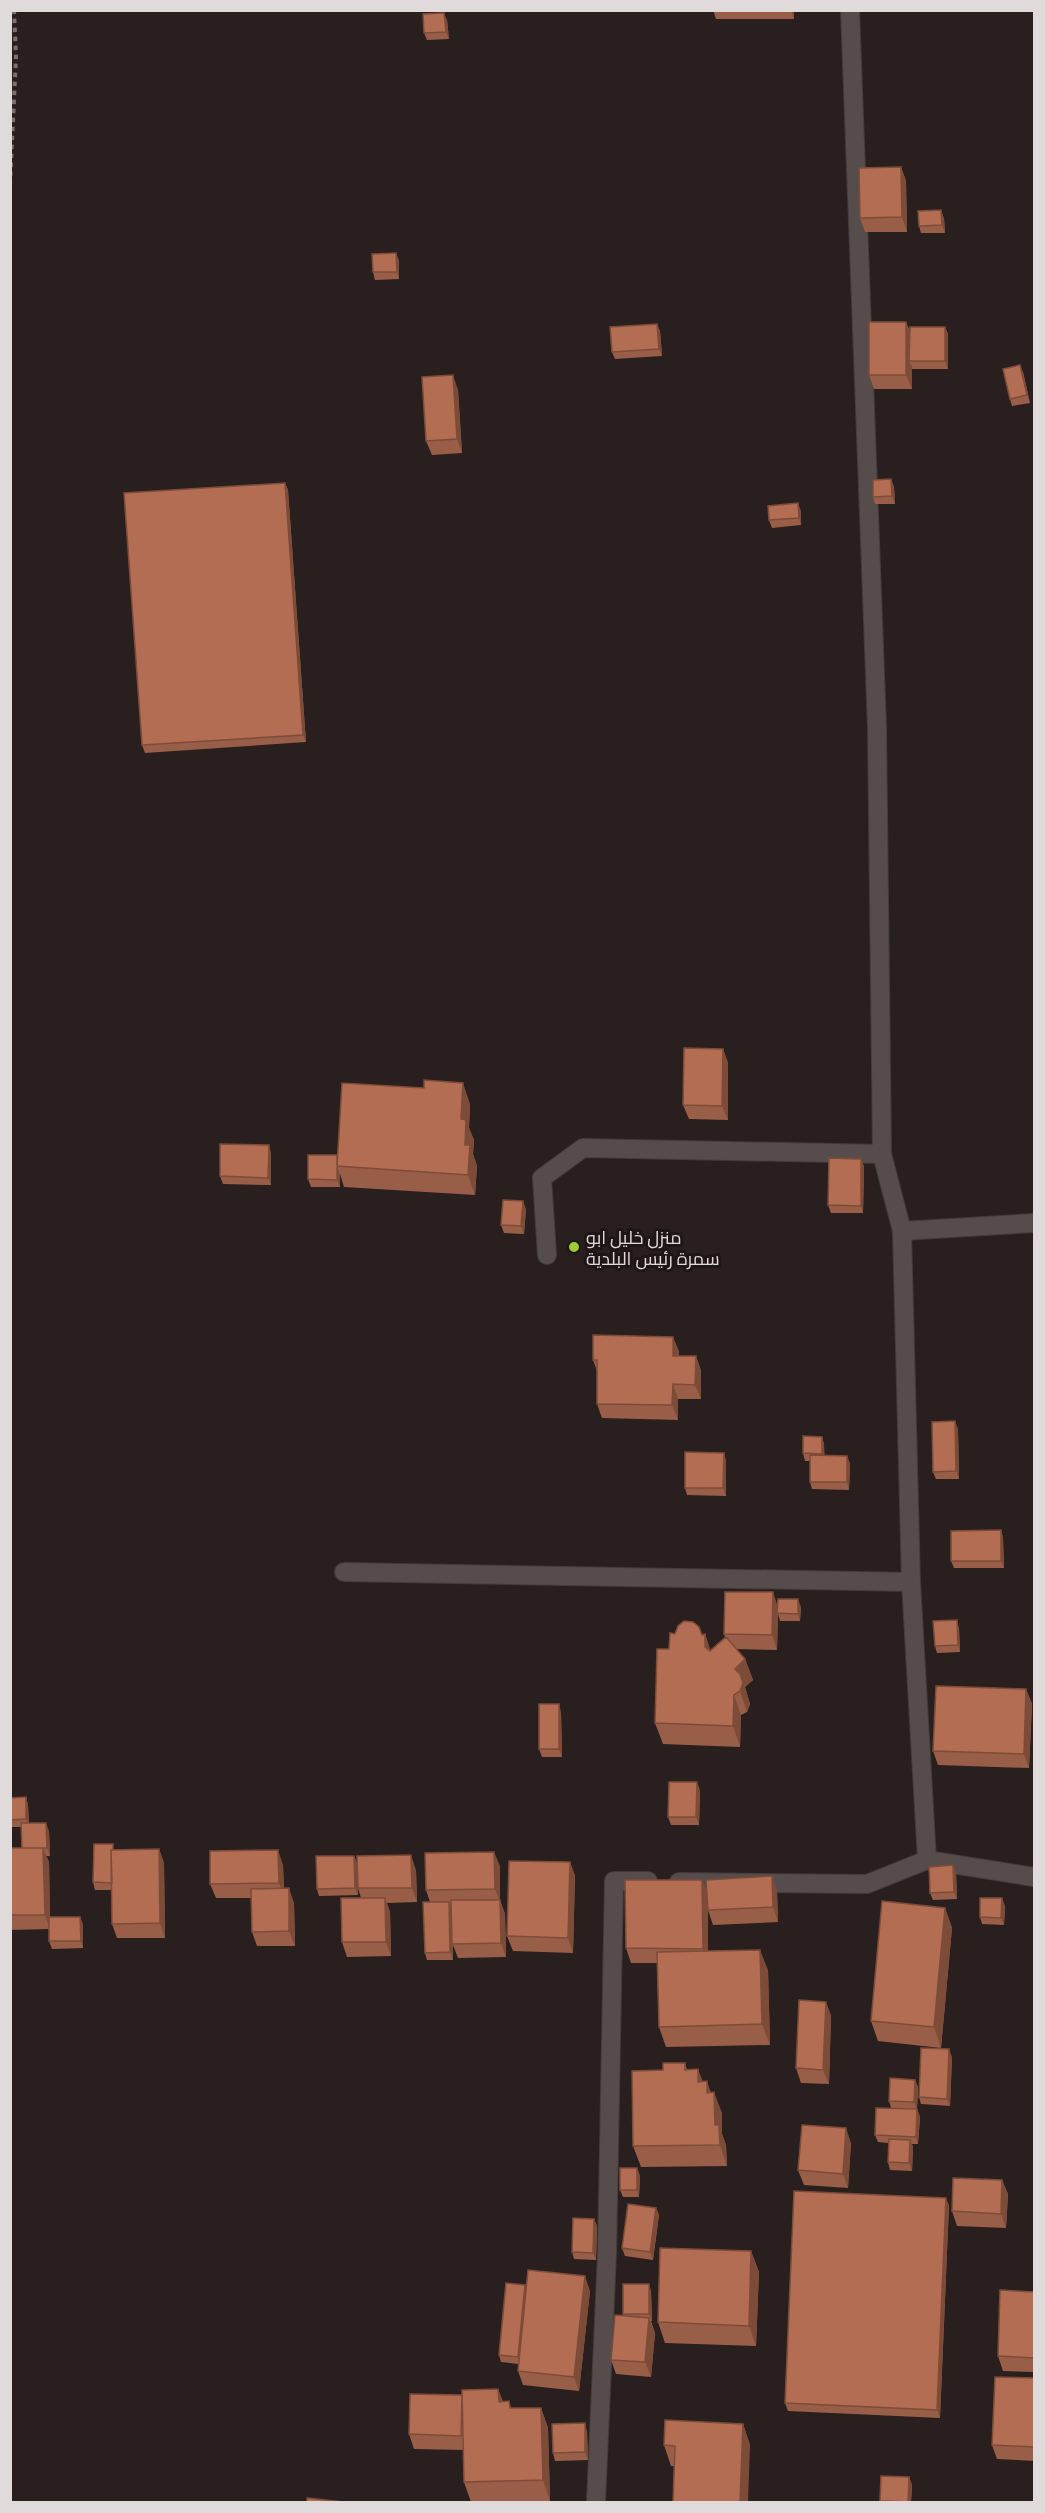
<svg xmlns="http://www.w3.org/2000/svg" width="1045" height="2513" font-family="'Titillium Web',Cairo,sans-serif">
  <rect width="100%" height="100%" fill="#291f1f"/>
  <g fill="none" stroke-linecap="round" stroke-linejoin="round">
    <!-- minor casing -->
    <g stroke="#433b3b" stroke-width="20">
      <path id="minor" d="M882 1154 902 1231 1034 1223
        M902 1231 911 1582 927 1860 1034 1877
        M547 1255 542 1178 583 1148 882 1154 877 727 850 10
        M344 1572 911 1582
        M679 1882 867 1884 927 1860
        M596 2502 607 2253 614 1881H648"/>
    </g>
    <!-- path -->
    <path stroke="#797171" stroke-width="4" stroke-dasharray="4.5 4.5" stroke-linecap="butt" d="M10 185 16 57 14 10"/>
    <!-- minor -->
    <use href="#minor" stroke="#574c4c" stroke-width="18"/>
  </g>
  <!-- wall -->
  <path fill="#995e47" d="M713 10H794V19H716Z
    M447 20 449 39 427 40 424 33Z
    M901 167 906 181 907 232H865L860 218Z
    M944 218 945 233H921L919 226Z
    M396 253 399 261V279L375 280 373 272Z
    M906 322 910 331 945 327 948 334V369H912V367V389H874L869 375Z
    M657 324 660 331 662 356 615 359 612 352Z
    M1023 372 1030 403 1012 406 1010 399Z
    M458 390 462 453 432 455 426 441Z
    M891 479 894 487 895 504H875L873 497Z
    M285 483 288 490 306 742 145 753 142 745Z
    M801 511V525L772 528 769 520Z
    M723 1049 728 1063V1120L689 1119 683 1105Z
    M470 1104 469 1128 474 1140 473 1154 477 1166 475 1195 344 1187 340 1174V1187H311L308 1179 337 1155Z
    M271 1153V1185L223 1184 220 1176Z
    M861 1159 864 1167 863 1213H831L828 1205Z
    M526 1209 524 1234 504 1233 501 1225Z
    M679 1351V1356H696L701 1371V1399H678V1420L602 1418 597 1404V1371L593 1360Z
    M958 1429 959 1479H936L933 1472Z
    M822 1437 824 1444V1455L850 1463 849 1490 812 1489 810 1482V1461H805L803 1453Z
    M726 1460V1496L687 1495 685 1488Z
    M1001 1530 1003 1538 1004 1568H954L951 1561Z
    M778 1606 801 1607 800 1621H780L778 1614 777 1650 736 1649 745 1659 753 1680 745 1687 750 1704 747 1712 741 1715 740 1747 663 1744 655 1723 669 1649 675 1634H705L710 1650 725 1637 724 1634Z
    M959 1628 960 1652 937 1653 935 1646Z
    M1026 1689 1032 1704 1029 1768 938 1765 933 1751Z
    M561 1712 562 1757H542L539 1749Z
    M700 1790 699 1825H671L668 1817Z
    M26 1797 28 1805 29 1823 49 1831 50 1856H46L49 1862 50 1917 83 1924V1948L52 1949 49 1941V1929L10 1930V1848H22L21 1827H10V1798Z
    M159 1849 164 1863 165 1938H117L112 1924V1890H95L93 1882Z
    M354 1856 357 1863 358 1895 319 1896 317 1889Z
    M570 1862 575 1876 573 1953 513 1951 507 1936Z
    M283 1865 284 1888 294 1903 295 1946H257L252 1932 251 1898H216L210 1884Z
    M953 1865 956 1873 957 1899 933 1900 930 1893Z
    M500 1866V1900L505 1914 506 1957 458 1958 453 1945V1960H427L425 1953 430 1902 426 1890Z
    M416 1870 417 1902 387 1903 390 1912 391 1956 347 1957 342 1942 361 1898 358 1888Z
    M777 1891 778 1922 713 1925 708 1910V1901V1951L768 1970 770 2045 666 2047 659 2027 657 1963H631L626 1948 707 1893Z
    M1005 1906 1004 1925 982 1924 980 1917Z
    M945 1908 952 1928 941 2048 878 2041 871 2021Z
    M826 2002 831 2016 829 2084 801 2083 796 2068Z
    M952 2057 950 2106 921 2104 919 2097Z
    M685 2063 687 2070 698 2069 702 2081 711 2092 722 2113V2134L726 2145 727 2166 641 2167 633 2146 663 2070Z
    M915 2080 918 2087 917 2109 920 2117 918 2144H912L913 2147 912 2171 890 2170 888 2162V2143L878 2142 875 2135 891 2108 889 2101Z
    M851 2143 848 2188 804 2185 798 2170Z
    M640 2175 639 2197H623L620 2190Z
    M1002 2180 1008 2194 1006 2228 957 2226 952 2211Z
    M949 2205 940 2418 788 2411 785 2403Z
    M656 2208 659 2215 653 2260 625 2256 622 2248Z
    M594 2219 597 2226 596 2260 574 2259 572 2252Z
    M751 2251 759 2272 756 2346 665 2343 658 2322Z
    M525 2285 526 2287 590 2291 579 2391 523 2385 518 2371V2364L501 2362 499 2355Z
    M651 2291 652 2321H651L655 2333 651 2377 616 2374 611 2360 624 2316 623 2314Z
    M1035 2292V2372L1003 2371 998 2356Z
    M1035 2378V2461L997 2459 992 2445Z
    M498 2389 503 2402 509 2401 511 2408H541L548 2428 550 2501 471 2502 464 2482 463 2450 414 2449 409 2434 462 2395Z
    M743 2424 750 2445 674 2466H671L664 2445Z
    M587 2431 588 2460 555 2461 553 2453Z
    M909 2477 912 2485 911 2502H880V2501Z"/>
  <!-- shaded-wall -->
  <path fill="#7d4c39" d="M791 10H794V19Z
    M444 13 447 20 449 39 446 32Z
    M901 167 906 181 907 232 902 217Z
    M941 210 944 218 945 233 942 225Z
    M396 253 399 261V279L397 272Z
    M906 322 911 336 909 361 912 367V389L906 375Z
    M657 324 660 331 662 356 659 349Z
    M945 327 948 334V369L945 361Z
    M1020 365 1023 372 1030 403 1027 395Z
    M453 375 458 390 462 453 457 439Z
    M891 479 894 487 895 504 892 496Z
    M285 483 288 490 306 742 303 735Z
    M798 503 801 511V525L799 518Z
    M723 1049 728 1063V1120L722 1106Z
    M463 1083 470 1104 469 1128 474 1140 473 1154 477 1166 475 1195 468 1175 461 1119Z
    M269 1145 271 1153V1185L268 1178Z
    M861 1159 864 1167 863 1213 861 1206Z
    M337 1167 340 1174V1187L337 1180Z
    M523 1201 526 1209 524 1234 521 1226Z
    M673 1337 679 1351 678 1370 673 1356Z
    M696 1356 701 1371V1399L695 1385Z
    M673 1384 678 1399V1420L672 1405Z
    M955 1421 958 1429 959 1479 956 1471Z
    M822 1437 824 1444 825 1461 822 1454Z
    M724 1453 726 1460V1496L723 1488Z
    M847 1456 850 1463 849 1490 847 1482Z
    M1001 1530 1003 1538 1004 1568 1001 1561Z
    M773 1592 778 1607 777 1650 772 1635Z
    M798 1599 801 1607 800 1621 798 1614Z
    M957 1620 959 1628 960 1652 958 1645Z
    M705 1634 712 1655 705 1647Z
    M745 1659 753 1680 745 1687 750 1704 747 1712 740 1691 735 1669Z
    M1026 1689 1032 1704 1029 1768 1024 1754Z
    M734 1695 741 1715 740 1747 733 1726Z
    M559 1704 561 1712 562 1757 559 1749Z
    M697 1782 700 1790 699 1825 696 1817Z
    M26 1797 28 1805 29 1827 26 1819Z
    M46 1823 49 1831 50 1856 47 1848Z
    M43 1848 49 1862 50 1929 45 1915Z
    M159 1849 164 1863 165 1938 160 1923Z
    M278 1850 283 1865 284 1897 279 1883Z
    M494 1852 500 1866V1900L505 1914 506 1957 501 1943 500 1902 495 1889Z
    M411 1855 416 1870 417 1902 412 1888Z
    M354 1856 357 1863 358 1895 355 1888Z
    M570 1862 575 1876 573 1953 568 1938Z
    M953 1865 956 1873 957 1899 954 1892Z
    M772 1876 777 1891 778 1922 773 1907Z
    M702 1880 708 1894V1963L703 1949Z
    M289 1888 294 1903 295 1946 289 1931Z
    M385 1898 390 1912 391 1956 386 1942Z
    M1002 1898 1005 1906 1004 1925 1001 1918Z
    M449 1902 452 1909 453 1960 450 1952Z
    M945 1908 952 1928 941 2048 934 2027Z
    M80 1917 83 1924V1948L81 1941Z
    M760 1950 768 1970 770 2045 762 2024Z
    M826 2002 831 2016 829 2084 823 2070Z
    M949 2049 952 2057 950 2106 947 2099Z
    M698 2069 706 2090 698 2082Z
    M915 2080 918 2087 917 2109 914 2102Z
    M707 2081 714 2102V2092L722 2113V2134L726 2145 727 2166 720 2145 707 2093Z
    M917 2109 920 2117 918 2144 916 2137Z
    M846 2128 851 2143 848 2188 843 2174Z
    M910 2140 913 2147 912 2171 909 2163Z
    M637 2168 640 2175 639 2197 637 2190Z
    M1002 2180 1008 2194 1006 2228 1001 2214Z
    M946 2198 949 2205 940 2418 937 2410Z
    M656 2208 659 2215 653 2260 650 2252Z
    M594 2219 597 2226 596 2260 593 2253Z
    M751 2251 759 2272 756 2346 749 2326Z
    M585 2276 590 2291 579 2391 574 2377Z
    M649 2284 651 2291 652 2321 649 2314Z
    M525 2285 528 2293 520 2365 518 2357Z
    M649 2318 655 2333 651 2377 645 2362Z
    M498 2389 506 2410 499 2402Z
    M541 2408 548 2428 550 2501 543 2480Z
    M585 2423 587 2431 588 2460 585 2452Z
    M743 2424 750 2445 748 2502H740Z
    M909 2477 912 2485 911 2502H908Z"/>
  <!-- building -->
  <path fill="#b26d52" stroke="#7d4c39" stroke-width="1.5" d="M444 13 446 32 424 33 423 14Z
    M901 167 902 217 860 218 859 168Z
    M941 210 942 225 919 226 918 211Z
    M396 253 397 272H373L372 254Z
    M869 322H906V375H869Z
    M657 324 659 349 612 352 610 327Z
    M910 327H945V361H909Z
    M1020 365 1027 395 1010 399 1003 369Z
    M453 375 457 439 426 441 422 377Z
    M891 479 892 496 873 497V480Z
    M285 483 303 735 142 745 124 493Z
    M798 503 799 518 769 520 768 506Z
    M684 1048 723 1049 722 1106 683 1105Z
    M424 1080 463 1083 461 1119 466 1120 465 1145H470L468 1175 337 1166 342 1083 424 1088Z
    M220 1144 269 1145 268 1178 220 1176Z
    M308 1155H337V1180L308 1179Z
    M829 1158 861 1159V1206L828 1205Z
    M503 1200 523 1201 521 1226 501 1225Z
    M593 1335 673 1337V1356H696L695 1385 673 1384 672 1405 597 1404V1360H593Z
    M955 1421 956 1471 933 1472 932 1422Z
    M803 1436 822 1437V1454L803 1453Z
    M685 1452 724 1453 723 1488H685Z
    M810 1455 847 1456V1482H810Z
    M1001 1530V1561H951V1531Z
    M725 1592H773L772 1635 724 1634Z
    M778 1599H798V1614L777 1613Z
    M957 1620 958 1645 935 1646 933 1621Z
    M684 1621 693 1622 699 1627 702 1635 705 1634V1647L710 1651 726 1637 745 1659 735 1669 740 1674 743 1683 740 1691 734 1695 733 1726 655 1723 657 1649H669L670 1633 675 1634 678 1626Z
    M936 1686 1026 1689 1024 1754 933 1751Z
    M539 1704H559V1749H539Z
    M669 1782H697L696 1817H668Z
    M26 1797V1819L10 1820V1798Z
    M21 1823H46L47 1848H22Z
    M94 1844H113V1850H111L112 1883 93 1882Z
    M10 1848H43L45 1915H10Z
    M159 1849 160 1923 112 1924 111 1850Z
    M278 1850 279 1883 210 1884V1851Z
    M494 1852 495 1889 426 1890 425 1853Z
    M411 1855 412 1888H358L357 1856Z
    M316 1856H354L355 1888 317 1889Z
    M509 1861 570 1862 568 1938 507 1936Z
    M953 1865 954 1892 930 1893 929 1867Z
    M772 1876 773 1907 708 1910 706 1880Z
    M625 1880H702L703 1949 626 1948Z
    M289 1888V1931L252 1932 251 1889Z
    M341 1898H385L386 1942H342Z
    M980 1898H1002L1001 1918 980 1917Z
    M451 1900H500L501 1943 452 1944Z
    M882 1901 945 1908 934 2027 871 2021Z
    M423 1902H449L450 1952 425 1953Z
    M49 1917H80L81 1941H49Z
    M760 1950 762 2024 659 2027 657 1952Z
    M799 2000 826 2002 823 2070 796 2068Z
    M921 2048 949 2049 947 2099 919 2097Z
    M663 2063H685V2070L698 2069V2082L707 2081V2093L714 2092 715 2125H719L720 2145 633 2146 632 2071 663 2070Z
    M890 2078 915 2080 914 2102 889 2101Z
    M876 2108 917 2109 916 2137 875 2135Z
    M802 2125 846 2128 843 2174 798 2170Z
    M889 2139 910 2140 909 2163 888 2162Z
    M620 2168H637V2190H620Z
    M953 2178 1002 2180 1001 2214 952 2211Z
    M794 2191 946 2198 937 2410 785 2403Z
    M628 2204 656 2208 650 2252 622 2248Z
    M573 2218 594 2219 593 2253 572 2252Z
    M660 2248 751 2251 749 2326 658 2322Z
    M528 2270 585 2276 574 2377 518 2371Z
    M506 2283 525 2285 518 2357 499 2355Z
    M623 2284H649V2314H623Z
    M1000 2290 1035 2292V2358L998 2356Z
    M615 2315 649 2318 645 2362 611 2360Z
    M995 2377 1035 2378V2447L992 2445Z
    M498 2389 499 2402 509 2401 510 2408H541L543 2480 464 2482 462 2390Z
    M410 2394 462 2395 461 2436 409 2434Z
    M665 2420 743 2424 740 2502H673L675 2446 664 2445Z
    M585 2423V2452L553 2453 552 2424Z
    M881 2476 909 2477 908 2502 880 2501Z
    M307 2498 344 2502H307Z"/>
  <!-- markers -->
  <circle fill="#9ccb32" stroke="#1f1616" stroke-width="2" cx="574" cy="1247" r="6"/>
  <g text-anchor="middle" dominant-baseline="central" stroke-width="6" stroke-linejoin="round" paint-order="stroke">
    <!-- poi labels -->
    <g font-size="18" fill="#e1dada" stroke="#1f1616" text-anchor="start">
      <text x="586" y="1237">منزل خليل ابو<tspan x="586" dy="21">سمرة رئيس البلدية</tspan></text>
    </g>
  </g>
  <!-- border -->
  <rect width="1045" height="2513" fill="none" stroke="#e1dada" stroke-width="24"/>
</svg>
